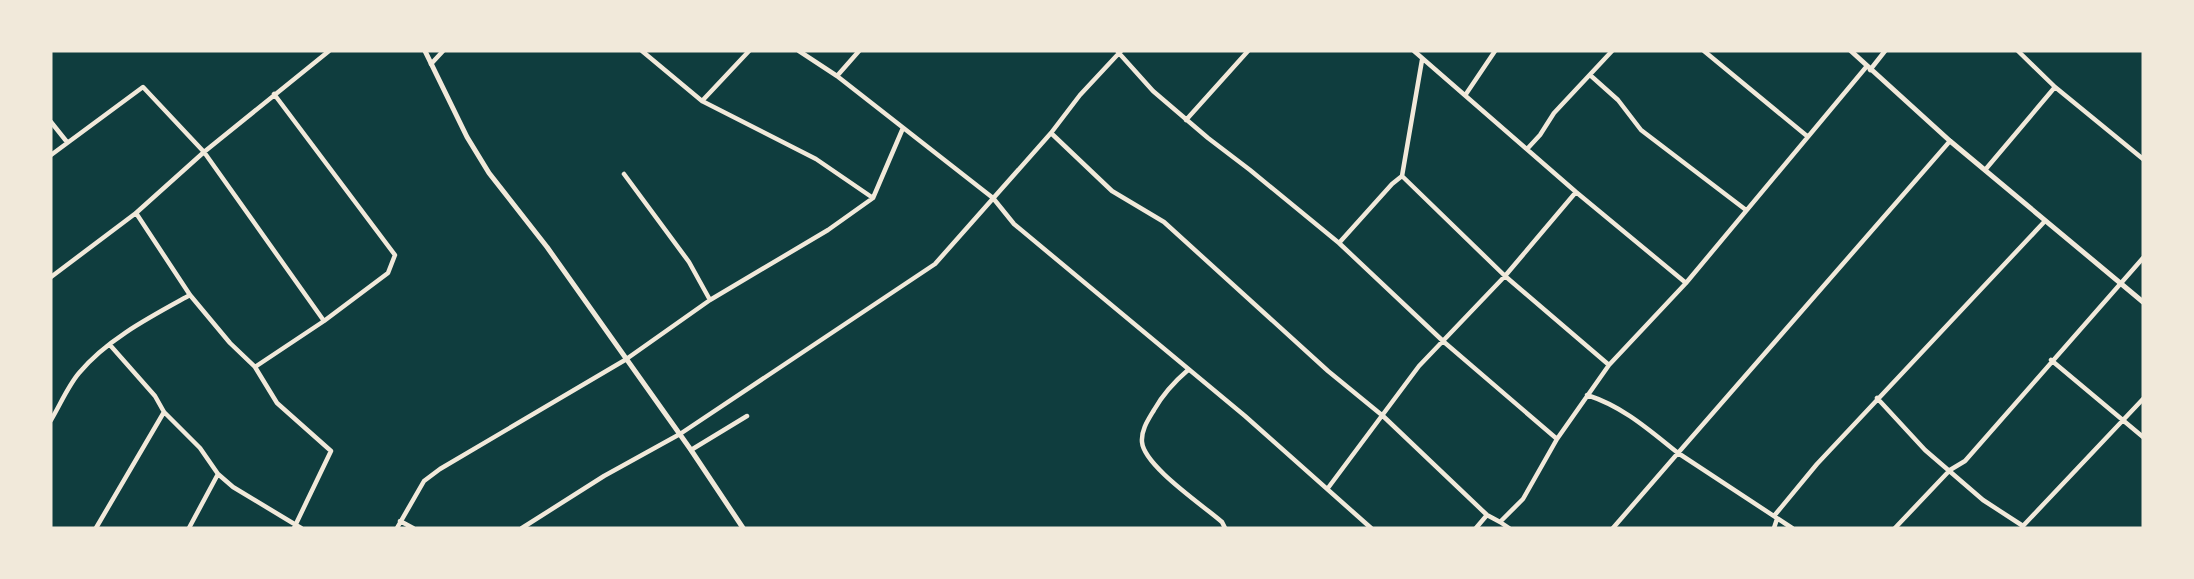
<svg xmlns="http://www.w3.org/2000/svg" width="2194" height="579" font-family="'PT Serif',serif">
  <rect width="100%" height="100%" fill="#0f3d3e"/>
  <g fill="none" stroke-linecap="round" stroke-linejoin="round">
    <!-- minor -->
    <path stroke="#f1e9da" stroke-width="4.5" d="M642 51 702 101 816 159 873 198
      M799 51 837 76 993 198 1014 224 1245 416 1371 528
      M1414 51 1576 192 1686 283
      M1704 51 1807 136
      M2018 51 2055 87 2143 159
      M1118 52 1153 91 1208 138 1250 170 1339 243 1444 342 1557 439
      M431 64 443 51
      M1870 70 1885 51
      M1590 75 1618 100 1641 130 1746 210
      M837 76 859 51
      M1466 94 1495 51
      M702 101 749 51
      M1186 120 1248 51
      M51 122 67 142
      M1051 133 1112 191 1164 222 1328 371 1383 416 1487 515 1500 522 1523 499 1557 439 1609 365 1686 283 1867 66
      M1528 148 1540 135 1554 113 1612 51
      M51 155 143 87 204 152 324 321
      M1985 170 2055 87
      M624 174 689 262 710 300
      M1402 176 1505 276 1609 365
      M136 213 190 295 230 343 255 367 277 403 331 451 294 528
      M1339 243 1392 184 1402 176 1422 60
      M51 277 136 213 204 152 329 51
      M110 345 155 396 164 412 200 448 218 474 233 487 301 528
      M2051 360 2143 437
      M255 367 324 321 388 273 395 255 274 94
      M1188 370C1174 382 1163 394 1154 410 1148 420 1141 430 1142 442 1144 466 1204 506 1222 522L1225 528
      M1587 395C1624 407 1649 430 1678 453L1950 141
      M1877 398 1925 450 1983 500 2023 526
      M51 420C60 405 68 386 79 373 107 339 152 316 190 295
      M691 450 747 416
      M1328 488 1419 366 1505 276 1576 192
      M1774 516 1817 464 2045 221
      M400 521 413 528
      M1500 522 1509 528
      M2022 527 2143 399
      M96 528 164 412
      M189 528 218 474
      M397 528 424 481 440 469 625 360 710 300 828 230 873 198 903 128
      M522 528 604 476 680 434 935 264 1051 133 1080 95 1121 51
      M1476 528 1487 515
      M1613 528 1678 453 1792 528
      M1774 528 1777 519
      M1895 528 1950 470 1965 461 2143 258"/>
    <!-- tertiary -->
    <path stroke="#f1e9da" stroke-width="5" d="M425 51 467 137 489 173 547 247 691 450 743 528
      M1851 51 1950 141 2143 302"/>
  </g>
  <!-- border -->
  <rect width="2194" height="579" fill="none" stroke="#f1e9da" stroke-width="105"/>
</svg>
